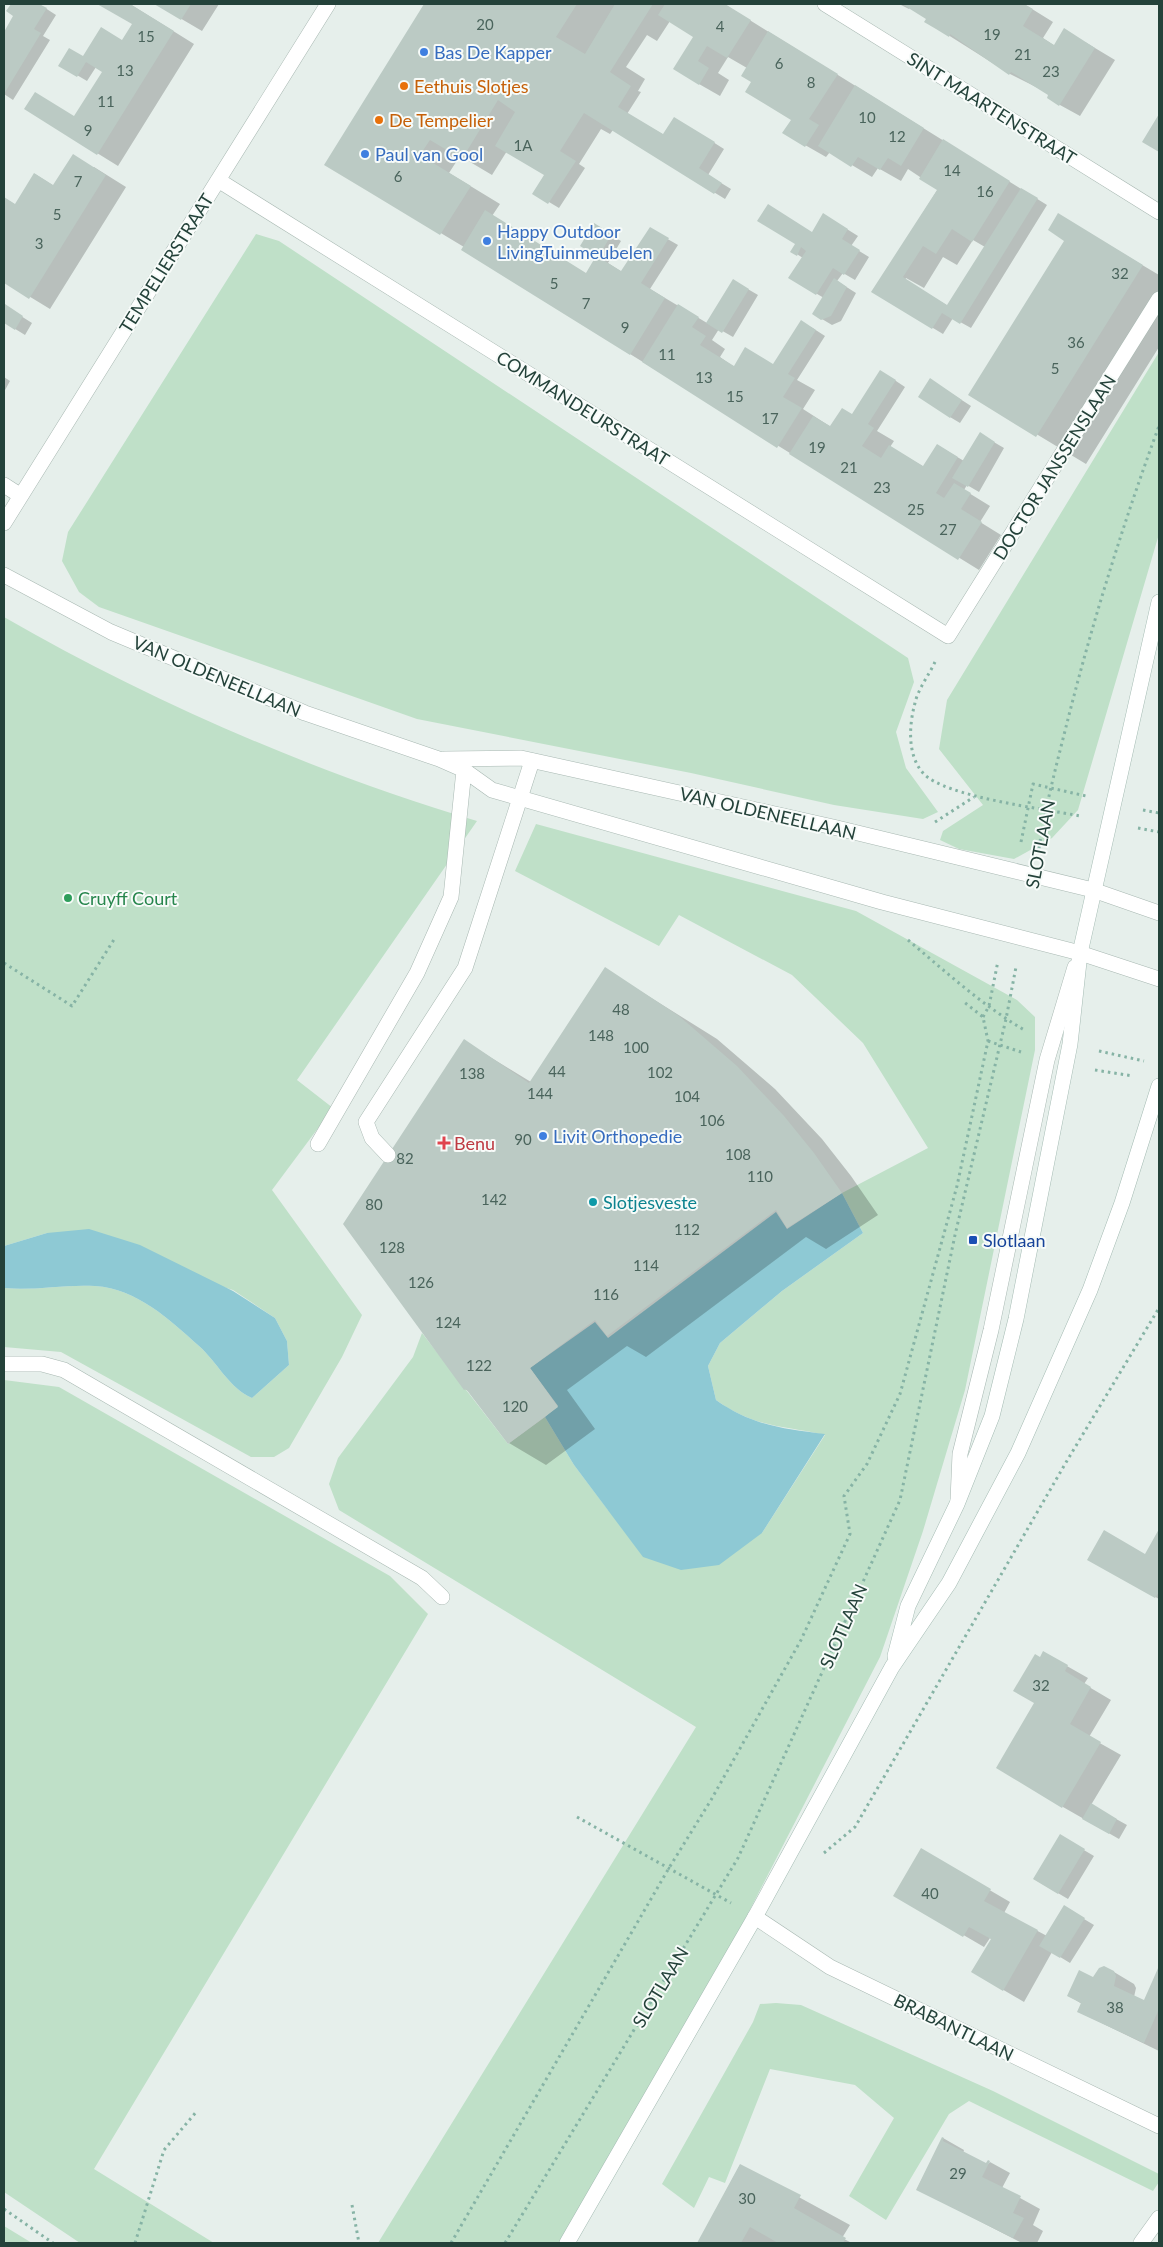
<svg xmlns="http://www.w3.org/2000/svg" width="1163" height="2247" font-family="Lato,sans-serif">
  <rect width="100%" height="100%" fill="#e6efeb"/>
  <!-- green -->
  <path fill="#bfe0c8" d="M256 234 279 241 908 658 914 682 896 732 906 768 938 812 923 819 834 805 691 773 417 719 99 607 79 592 62 561 68 532Z
    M1159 352V534L1078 810 1052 838 1014 859 959 849 940 840 943 831 983 805 939 749 947 700Z
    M4 617C150 701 315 773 477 821L297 1080 333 1108 272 1190 362 1315 342 1357 289 1448 274 1457H251L61 1352 4 1347V1288C34 1291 65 1284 95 1286 137 1289 169 1319 199 1346 217 1362 230 1389 252 1398L289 1365 287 1341 275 1318 233 1290 47 1233 4 1246Z
    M536 824 856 911 1017 1000 1035 1017V1050L965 1390 923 1531 880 1657 742 1925 566 2243H378L696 1727 339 1510 329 1484 338 1458 413 1357 422 1333 508 1444 545 1417 574 1465 608 1510 762 1533 825 1435C781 1425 755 1428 716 1400L708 1366 720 1343 782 1291 863 1233 842 1193 928 1148 863 1043 792 975 679 915 659 946 515 871Z
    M4 1380 59 1387 390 1576 428 1614 94 2169 214 2243H80L4 2192Z
    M776 2003 801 2005 993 2091 1159 2174V2182L1153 2191 969 2101 949 2114 886 2220 849 2196 894 2118 855 2085 770 2069 725 2183 709 2177 694 2208 662 2184 753 2022 760 2004Z
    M4 2226 32 2243H4Z"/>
  <!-- water -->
  <path fill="#8ec9d4" d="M842 1193 863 1233 782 1291 720 1343 708 1366 716 1400C751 1425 783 1429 825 1434L762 1533 719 1565 681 1570 643 1557 574 1465 545 1417 558 1406 530 1368 595 1322 608 1338 776 1212 787 1229Z
    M89 1229 140 1245 233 1291 275 1318 287 1341 289 1365 252 1398C230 1389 217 1362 199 1346 169 1319 137 1289 95 1286 65 1284 34 1291 4 1288V1246L47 1233Z"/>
  <!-- shadow -->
  <path fill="#0003" fill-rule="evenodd" d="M12 4H39L56 15 43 36 50 40 13 100 4 94V48L7 43 4 41V34L15 16 8 11Z
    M100 4H130L194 44 118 166 26 109 75 117 103 72 96 67 87 81 60 65 122 41 133 24Z
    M156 4H219L202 31Z
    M426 4H724L1047 205 971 328 953 318 943 334 873 292 938 189 908 169 901 181 878 168 872 177 830 152 826 157 784 133 793 119 753 82 747 68 728 57 718 73 729 80 720 96 699 84 695 37 670 21 657 41 647 35 626 67 645 79 638 91 641 92 627 114 664 135 694 130 724 149 708 175 731 189 725 199 613 130 610 134 601 129 579 164 585 168 559 208 534 193 546 175 507 151 492 175 460 156 449 173 500 204 492 216 586 274 598 255 595 225 621 241 608 263 622 272 650 229 678 245 650 289 707 323 734 281 758 295 733 337 719 329 712 340 725 349 720 357 734 367 773 365 811 327 825 336 797 380 815 390 803 409 831 427 866 423 890 377 905 387 877 431 894 441 890 447 924 467 937 445 964 461 980 434 1004 448 979 492 967 485 964 490 990 506 980 522 1001 535 979 570 630 354 464 247 326 164ZM973 240 985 247 948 306 905 280 906 278 924 288 943 257 957 265Z
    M899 4H1024L1053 22 1043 38 1055 46 1085 42 1115 60 1080 116 1060 105 1050 94 1010 74 937 28 928 19 910 7 909 9Z
    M94 167 126 187 50 309 4 281V225L7 220 4 218V198L16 205 35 174 54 186Z
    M834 221 858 236 851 246 869 257 855 280 843 273 837 281 856 293 841 321 832 325 822 319 824 298 790 278 803 258 792 251 812 233Z
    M1107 244 1159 275V347L1086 464 970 394Z
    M5 306 32 323 25 335 4 322Z
    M4 377 10 381 4 392Z
    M940 386 971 406 960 423 950 417Z
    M605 969 717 1039 775 1089 822 1139 851 1176 878 1215 826 1249 806 1237 646 1357 627 1346 567 1390 595 1429 546 1465 509 1443 470 1392 465 1389 464 1041 531 1082Z
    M1159 1531V1599L1089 1559 1146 1555Z
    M1044 1653 1088 1678 1084 1684 1111 1700 1089 1737 1121 1755 1091 1805 1127 1825 1119 1839 1063 1807 1036 1703 1040 1659Z
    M1060 1836 1094 1856 1068 1899 1034 1879Z
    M921 1850 1010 1902 1004 1913 1047 1936 1064 1907 1094 1925 1070 1963 1052 1952 1024 2002 973 1972 992 1939 990 1938 984 1947 895 1895Z
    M1159 1968V2051L1079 2012 1082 2004 1069 1996 1093 1978 1114 1972 1134 1984 1136 1988 1134 1997 1144 2002Z
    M943 2138 964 2150 963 2153 987 2165 990 2162 1010 2173 1002 2188 1040 2209 1033 2225 1043 2231 1037 2243H1022L917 2189Z
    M740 2165 850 2225 842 2238 852 2243H698Z"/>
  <!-- building -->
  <path fill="#bbcac4" d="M11 4H39L47 8 34 29 41 33 4 94V32L13 16 6 11Z
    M97 4H130L174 31 97 155 24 109 35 92 74 116 102 72 86 62 77 77 58 66 69 48 83 56 101 27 122 40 132 24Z
    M154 4H191L181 20Z
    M424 4H577L556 37 585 54 615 4H653L610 72 631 86 618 107 663 134 674 117 715 142 699 168 722 183 714 194 584 113 560 151 576 161 548 204 532 194 544 175 495 146 515 112 498 100 462 159 430 140 420 155 471 186 440 235 369 192 324 165Z
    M665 4H725L751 20 727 58 707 46 698 61 709 68 699 85 673 69 693 37 658 15Z
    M902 4H1024L1033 9 1023 26 1054 45 1064 28 1095 48 1059 106 1047 98 1048 95 1011 72 1009 75 950 34 949 37 936 29 924 22 926 19Z
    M768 31 838 74 809 119 819 125 805 147 782 133 791 120 745 92 751 82 741 76Z
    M855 85 924 128 901 166 888 158 880 170 858 157 851 167 818 146Z
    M1159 114V152L1142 142Z
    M943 139 1010 181 972 242 952 229 936 254 923 246 903 277 947 305 1021 188 1038 198 960 324 942 313 932 329 871 292 937 190 919 179Z
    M73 154 106 175 29 299 4 283V197L15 204 34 173 53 185Z
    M768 204 812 232 823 213 848 229 842 239 860 250 844 275 833 268 816 295 788 278 806 251 801 247 797 256 790 252 795 244 757 221Z
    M485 210 586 273 596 256 580 246 594 223 612 234 598 257 621 271 650 227 669 238 641 283 665 298 630 355 461 250Z
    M1058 213 1143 265 1036 437 968 395 1064 241 1048 230Z
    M834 278 847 287 831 316 821 320 812 314Z
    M733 279 749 289 722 333 706 323Z
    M5 304 23 316 15 330 4 323Z
    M678 304 699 317 692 327 706 336 700 345 734 366 745 347 773 364 801 320 816 330 788 374 795 378 783 397 802 408 777 448 642 362Z
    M880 370 896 380 868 424 874 428 862 446 881 458 889 445 923 466 937 444 958 457 936 493 944 498 954 483 971 493 961 509 982 522 958 560 789 454 813 416 830 426 842 408 852 414Z
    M930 378 962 400 950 418 918 397Z
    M980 432 995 442 968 487 952 478Z
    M605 967 679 1016 737 1066 784 1116 814 1153 842 1193 787 1228 776 1210 607 1336 595 1320 530 1368 558 1407 508 1444 466 1389 464 1390 343 1224 464 1039 529 1083Z
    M1159 1529V1592L1155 1598 1087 1560 1104 1530 1145 1554Z
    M1043 1651 1068 1665 1065 1671 1091 1687 1070 1724 1101 1742 1062 1808 996 1768 1034 1703 1013 1691 1035 1654 1040 1657Z
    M1091 1803 1117 1819 1109 1834 1082 1819Z
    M1060 1834 1085 1849 1058 1894 1033 1879Z
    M921 1848 991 1889 984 1901 1038 1930 1003 1991 971 1972 991 1939 969 1927 963 1937 893 1896Z
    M1064 1905 1085 1918 1060 1958 1039 1946Z
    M1104 1966 1114 1971 1116 1976 1114 1986 1144 2000 1159 1966V2009L1144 2043 1077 2012 1081 2003 1067 1996 1079 1970 1093 1977 1099 1968Z
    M942 2137 944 2138 943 2141 986 2163 988 2160 990 2161 982 2177 1021 2196 1013 2213 1024 2218 1013 2238 916 2190Z
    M740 2164 801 2195 794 2208 846 2238 843 2243H778L750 2227 741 2243H697Z"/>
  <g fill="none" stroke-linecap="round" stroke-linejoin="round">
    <!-- lane casing -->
    <g stroke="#a8b8b2" stroke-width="16">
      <path id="lane" d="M388 1155 372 1138 366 1122 465 968 532 761
        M958 1500 960 1454 991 1330 1047 1060 1075 967"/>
    </g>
    <!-- street casing -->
    <g stroke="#a8b8b2" stroke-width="16">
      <path id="street" d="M825 4 1159 212
        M218 180 948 636 1159 299
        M4 485 21 496
        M4 523 328 4
        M4 575 111 632 305 713 439 759 464 770 492 790 882 902 1080 953 1159 979
        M445 759 521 758 833 827 1093 890 1159 913
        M318 1144 417 973 451 897 464 770
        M4 1364H42L64 1370 422 1578 442 1597
        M755 1917 830 1967 1159 2126
        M1141 2243 1159 2218"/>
    </g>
    <!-- secondary casing -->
    <g stroke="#a4bbb3" stroke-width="16">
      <path id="secondary" d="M895 1656 908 1606 957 1504 992 1416 1016 1319 1070 1044 1080 953 1159 602
        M567 2243 755 1917 892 1667 949 1583 1018 1453 1090 1290 1122 1203 1159 1086"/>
    </g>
    <!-- path -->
    <path stroke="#86b3a5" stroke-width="3" stroke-dasharray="2.5 4" stroke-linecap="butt" d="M935 662C929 675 918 689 915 703 909 725 907 755 923 773 944 797 1046 809 1080 816
      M1143 810 1159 813
      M935 822 974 797
      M1138 828 1159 832
      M1021 842 1033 784 1086 796
      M1039 848C1046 803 1058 759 1069 715 1094 617 1124 521 1159 426
      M908 940C946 972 983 1006 1026 1031
      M4 963 72 1006 115 938
      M983 1017 989 1006 998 961
      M988 1041 1021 1052
      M1099 1051 1144 1061
      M1095 1070 1133 1076
      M577 1817 731 1903
      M824 1853 855 1827 1068 1459 1159 1308
      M352 2205 359 2243
      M4 2209 53 2243
      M135 2243 164 2150 197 2111
      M451 2243 669 1868 711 1800 801 1640 850 1534 844 1496 867 1464 900 1394 957 1186 988 1041 983 1017 964 1002
      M505 2243 738 1858 900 1500 955 1235 1006 1019 1016 967"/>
    <!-- lane -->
    <use href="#lane" stroke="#fff" stroke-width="15"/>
    <!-- street -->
    <use href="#street" stroke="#fff" stroke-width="15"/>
    <!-- secondary -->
    <use href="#secondary" stroke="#fff" stroke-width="15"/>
  </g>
  <!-- markers -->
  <g fill="#3f7fe0" stroke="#f7fbf9" stroke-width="2">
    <circle cx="424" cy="52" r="5"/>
    <circle cx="365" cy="154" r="5"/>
    <circle cx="487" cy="241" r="5"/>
    <circle cx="543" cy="1136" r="5"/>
  </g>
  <g fill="#e8710a" stroke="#f7fbf9" stroke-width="2">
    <circle cx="404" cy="86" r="5"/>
    <circle cx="379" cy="120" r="5"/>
  </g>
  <circle fill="#2e9e5b" stroke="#f7fbf9" stroke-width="2" cx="68" cy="898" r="5"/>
  <path fill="#e0444e" stroke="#f7fbf9" stroke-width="2" d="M441.5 1135.5h5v5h5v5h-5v5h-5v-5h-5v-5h5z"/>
  <circle fill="#0f9aa8" stroke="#f7fbf9" stroke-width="2" cx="593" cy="1202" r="5"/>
  <rect fill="#1a4fb4" stroke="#f7fbf9" stroke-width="2" x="968" y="1235" width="10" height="10" rx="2.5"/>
  <g text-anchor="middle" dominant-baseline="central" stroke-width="4" stroke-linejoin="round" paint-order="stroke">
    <!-- number labels -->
    <g font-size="15" fill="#4a645c">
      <text x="485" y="24">20</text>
      <text x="720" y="26">4</text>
      <text x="992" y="34">19</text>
      <text x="146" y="36">15</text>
      <text x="1023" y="54">21</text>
      <text x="779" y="63">6</text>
      <text x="125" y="70">13</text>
      <text x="1051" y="71">23</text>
      <text x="811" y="82">8</text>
      <text x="106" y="101">11</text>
      <text x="867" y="117">10</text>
      <text x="88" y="130">9</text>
      <text x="897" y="136">12</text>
      <text x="523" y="145">1A</text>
      <text x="952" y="170">14</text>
      <text x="398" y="176">6</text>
      <text x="78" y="181">7</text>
      <text x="985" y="191">16</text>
      <text x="57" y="214">5</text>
      <text x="39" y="243">3</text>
      <text x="1120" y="273">32</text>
      <text x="554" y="283">5</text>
      <text x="586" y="303">7</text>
      <text x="625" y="327">9</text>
      <text x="1076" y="342">36</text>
      <text x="667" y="354">11</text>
      <text x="1055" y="368">5</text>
      <text x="704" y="377">13</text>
      <text x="735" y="396">15</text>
      <text x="770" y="418">17</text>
      <text x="817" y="447">19</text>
      <text x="849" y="467">21</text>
      <text x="882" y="487">23</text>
      <text x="916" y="509">25</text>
      <text x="948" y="529">27</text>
      <text x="621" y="1009">48</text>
      <text x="601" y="1035">148</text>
      <text x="636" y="1047">100</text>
      <text x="557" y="1071">44</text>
      <text x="660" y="1072">102</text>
      <text x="472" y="1073">138</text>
      <text x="540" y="1093">144</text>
      <text x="687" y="1096">104</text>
      <text x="712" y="1120">106</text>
      <text x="523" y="1139">90</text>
      <text x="738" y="1154">108</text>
      <text x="405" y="1158">82</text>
      <text x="760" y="1176">110</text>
      <text x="494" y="1199">142</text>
      <text x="374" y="1204">80</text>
      <text x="687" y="1229">112</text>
      <text x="392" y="1247">128</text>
      <text x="646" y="1265">114</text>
      <text x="421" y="1282">126</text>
      <text x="606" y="1294">116</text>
      <text x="448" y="1322">124</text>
      <text x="479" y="1365">122</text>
      <text x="515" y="1406">120</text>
      <text x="1041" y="1685">32</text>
      <text x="930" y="1893">40</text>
      <text x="1115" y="2007">38</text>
      <text x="958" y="2173">29</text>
      <text x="747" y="2198">30</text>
    </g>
    <!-- shop labels -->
    <g font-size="18" fill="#366cbe" stroke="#f7fbf9" text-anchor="start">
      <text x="434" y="52">Bas De Kapper</text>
      <text x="375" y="154">Paul van Gool</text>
      <text x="497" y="231">Happy Outdoor<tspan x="497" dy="21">LivingTuinmeubelen</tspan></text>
      <text x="553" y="1136">Livit Orthopedie</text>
    </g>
    <!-- food labels -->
    <g font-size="18" fill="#c56008" stroke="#f7fbf9" text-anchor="start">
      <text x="414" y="86">Eethuis Slotjes</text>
      <text x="389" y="120">De Tempelier</text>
    </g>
    <!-- street labels -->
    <g font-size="18" fill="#24423a" stroke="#f7fbf9">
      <text transform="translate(992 108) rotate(32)">SINT MAARTENSTRAAT</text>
      <text transform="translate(166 263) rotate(-58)">TEMPELIERSTRAAT</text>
      <text transform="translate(583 408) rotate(32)">COMMANDEURSTRAAT</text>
      <text transform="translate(1054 467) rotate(-58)">DOCTOR JANSSENSLAAN</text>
      <text transform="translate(217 676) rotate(23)">VAN OLDENEELLAAN</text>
      <text transform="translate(768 813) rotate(13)">VAN OLDENEELLAAN</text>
      <text transform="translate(1040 844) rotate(-79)">SLOTLAAN</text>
      <text transform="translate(843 1626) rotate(-66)">SLOTLAAN</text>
      <text transform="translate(660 1987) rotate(-59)">SLOTLAAN</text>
      <text transform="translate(954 2027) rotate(26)">BRABANTLAAN</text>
    </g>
    <!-- leisure labels -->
    <g font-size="18" fill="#27864d" stroke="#f7fbf9" text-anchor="start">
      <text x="78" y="898">Cruyff Court</text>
    </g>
    <!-- health labels -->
    <g font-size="18" fill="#be3a42" stroke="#f7fbf9" text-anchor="start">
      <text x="454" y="1143">Benu</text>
    </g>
    <!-- culture labels -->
    <g font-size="18" fill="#0d838f" stroke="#f7fbf9" text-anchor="start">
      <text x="603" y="1202">Slotjesveste</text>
    </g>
    <!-- transit labels -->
    <g font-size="18" fill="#164399" stroke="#f7fbf9" text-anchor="start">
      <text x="983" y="1240">Slotlaan</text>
    </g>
  </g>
  <!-- border -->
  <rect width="1163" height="2247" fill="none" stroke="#24423a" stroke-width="10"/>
</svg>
